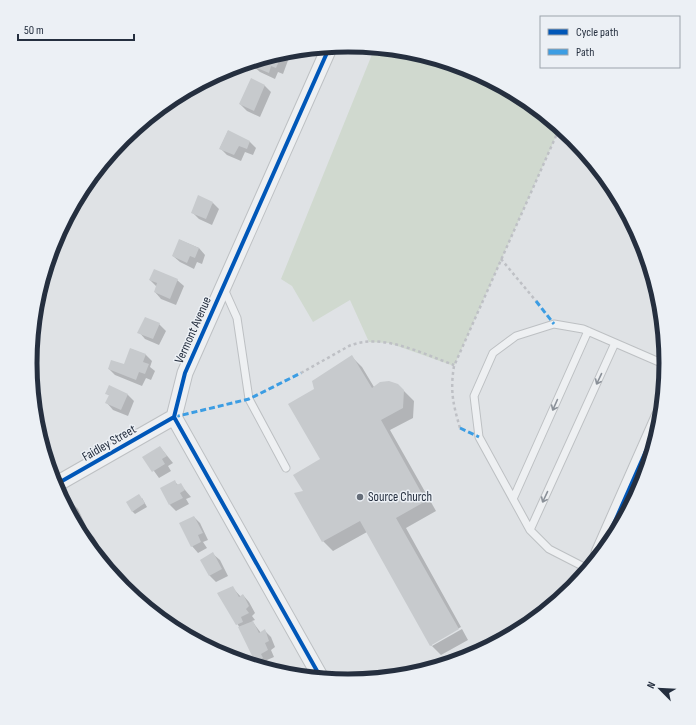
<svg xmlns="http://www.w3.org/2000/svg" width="696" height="725" font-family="'Sofia Sans Condensed',sans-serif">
  <rect width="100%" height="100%" fill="#dfe2e5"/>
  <!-- green -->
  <path fill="#d0d9cf" d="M375 47 410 51 470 69 525 98 560 127 454 366 389 343 369 342 350 300 313 322 292 286 281 279Z"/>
  <!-- shadow -->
  <path fill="#0003" d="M286 51 290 55 283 74 278 72 275 79 260 72 253 66 256 60Z
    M251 80 265 86 271 92 260 117 247 111 240 104Z
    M228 131 250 142 256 148 253 155 245 152 241 161 227 155 220 148Z
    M80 192 83 194 70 224 65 221Z
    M213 203 219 209 212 225 199 219 192 212Z
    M61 228 66 233 54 259 49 257 54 241Z
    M180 240 199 248 205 255 202 264 197 262 194 269 180 262 173 256Z
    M45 270 48 272 38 295Z
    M150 280H177L184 286 176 305 161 299 155 292 157 287Z
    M159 324 166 331 159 345 145 339 139 332Z
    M131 349 146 355 152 361 150 367 155 371 151 380 146 378 142 386 115 375 109 369 125 366Z
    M352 357 362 367 374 387 404 391 414 401 413 418 390 430 436 511 406 528 461 627 432 643V646L462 629 468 640 441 655 431 645 367 532 333 551 323 541 304 492 322 460 315 390Z
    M110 387 128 395 134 401 128 416 113 410 107 403 110 396 107 394Z
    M160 447 173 463 168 466 171 471 159 478 144 457Z
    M174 481 178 485 180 484 191 497 186 499 189 504 176 511 170 505Z
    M142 498 147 507 135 514 132 511Z
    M71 502 78 509 86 526 79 530 65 505Z
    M194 517 200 523 208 540 203 542 207 548 198 553 192 546Z
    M87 531 94 537 103 553 97 556 81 534Z
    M213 554 220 560 228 576 216 582 210 576 201 560Z
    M102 558 109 565 114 576 100 559Z
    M232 587 241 597 243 595 249 602 255 613 252 616 255 620 252 621 261 633 265 631 271 637 275 647 271 650 274 657 267 660 269 665 263 668 256 662 240 628 218 594Z"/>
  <!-- building -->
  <path fill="#c7cacd" d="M283 52 276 68 271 66 269 73 252 66 255 60Z
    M251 78 265 85 254 111 239 104Z
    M228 130 250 141 247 149 239 146 234 155 219 149Z
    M198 195 213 202 206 219 191 213Z
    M179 239 199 248 195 258 190 256 187 263 172 256Z
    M154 269 178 279 170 299 154 292 157 283 149 280Z
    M145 317 160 323 153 339 137 333Z
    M130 348 146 354 143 362 149 364 145 374 139 372 136 380 108 369 111 360 124 364Z
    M352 355 372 388 380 382 389 381 398 384 404 390 403 408 381 420 426 501 396 518 459 629 430 646 360 521 322 542 294 493 303 491 293 475 320 459 288 404 314 389 312 381Z
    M109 385 128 394 121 410 105 403 109 395 105 394Z
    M160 446 167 456 162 459 165 464 152 472 142 457Z
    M175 480 177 485 181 483 185 490 180 493 183 498 169 505 160 488Z
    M139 494 145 503 132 512 126 502Z
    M71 501 80 519 74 522 65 504Z
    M194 516 203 533 198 535 201 542 191 547 179 523Z
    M87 530 97 546 92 549 80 533Z
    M213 552 222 569 209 576 200 560Z
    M102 557 106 566 99 559Z
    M233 586 239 597 243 594 249 606 246 609 249 613 241 617 243 622 236 625 217 593Z
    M253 621 259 633 265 629 269 641 265 643 268 650 261 654 263 658 255 662 238 627Z
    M286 669 289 675 276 672 279 670 281 673Z"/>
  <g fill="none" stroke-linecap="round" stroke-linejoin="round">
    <!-- service casing -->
    <g stroke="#bdc0c3" stroke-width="9">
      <path id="service" d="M224 289 237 318 249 399 286 468
        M513 499 588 331
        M530 530 615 343
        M588 569 549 549 530 530 479 437 474 396 493 353 516 336 554 324 583 329 666 365"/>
    </g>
    <!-- minor casing -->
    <g stroke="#bdc0c3" stroke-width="17">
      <path id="minor" d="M55 485 174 417
        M321 678 174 417 185 373 330 46"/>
    </g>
    <!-- tertiary casing -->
    <g stroke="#bdc0c3" stroke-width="21">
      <path id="tertiary" d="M601 553 661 417"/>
    </g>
    <!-- path -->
    <path stroke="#bec0c5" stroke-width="2.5" stroke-dasharray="3 3" stroke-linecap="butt" d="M501 259 536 301
      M301 373 349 346C382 332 423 354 454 365
      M460 428C453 404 450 391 454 366L560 127"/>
    <!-- service -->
    <use href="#service" stroke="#eef0f2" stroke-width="7"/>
    <!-- minor -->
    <use href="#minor" stroke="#eef0f2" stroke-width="15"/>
    <!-- tertiary -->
    <use href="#tertiary" stroke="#eef0f2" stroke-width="19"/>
    <!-- quiet -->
    <path stroke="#3c9de3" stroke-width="3" stroke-dasharray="6 3" stroke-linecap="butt" d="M536 301 554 324
      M174 417 249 399 301 373
      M460 428 479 437"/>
    <!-- cycleway casing -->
    <g stroke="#ecf0f5" stroke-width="6">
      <path id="cycleway" d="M55 485 174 417
        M601 553 661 417
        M321 678 174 417 185 373 330 46"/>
    </g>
    <!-- cycleway -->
    <use href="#cycleway" stroke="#0057b8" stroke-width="4"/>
  </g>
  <!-- one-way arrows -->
  <defs><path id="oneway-shaft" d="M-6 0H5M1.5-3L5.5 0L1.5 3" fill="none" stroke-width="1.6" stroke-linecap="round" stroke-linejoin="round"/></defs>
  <g stroke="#8a9098">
    <use href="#oneway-shaft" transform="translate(599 379) rotate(115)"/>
    <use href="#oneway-shaft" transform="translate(555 405) rotate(114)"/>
    <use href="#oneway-shaft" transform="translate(545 497) rotate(115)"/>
  </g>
  <!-- markers -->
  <circle fill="#666e79" stroke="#ecf0f5" stroke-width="1.5" cx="360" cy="497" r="4"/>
  <g text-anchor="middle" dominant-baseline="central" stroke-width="3" stroke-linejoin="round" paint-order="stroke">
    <!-- street labels -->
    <g font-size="13" fill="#252f3f" stroke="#ecf0f5">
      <text transform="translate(193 330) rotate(-66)">Vermont Avenue</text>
      <text transform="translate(109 443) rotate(-30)">Faidley Street</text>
    </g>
    <!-- poi labels -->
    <g font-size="13" fill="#252f3f" stroke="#ecf0f5" text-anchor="start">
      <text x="368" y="497">Source Church</text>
    </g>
  </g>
  <!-- crop -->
  <path d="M0 0H696V725H0ZM37 363a311 311 0 1 1 622 0a311 311 0 1 1-622 0Z" fill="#ecf0f5" fill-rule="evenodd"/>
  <path fill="none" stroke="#252f3f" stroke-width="5" d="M37 363a311 311 0 1 1 622 0a311 311 0 1 1-622 0Z"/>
  <!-- legend -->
  <rect x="540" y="16" width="140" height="52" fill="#ecf0f5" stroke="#9ca3ac"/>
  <rect x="548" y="29" width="20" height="6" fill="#0057b8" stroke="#9ca3ac"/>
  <text x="576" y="36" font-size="12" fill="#252f3f">Cycle path</text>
  <rect x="548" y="49" width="20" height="6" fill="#3c9de3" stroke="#9ca3ac"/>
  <text x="576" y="56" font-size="12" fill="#252f3f">Path</text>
  <!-- north arrow -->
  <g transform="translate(660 689) rotate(294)" stroke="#ecf0f5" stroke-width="3" paint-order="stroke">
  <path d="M0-3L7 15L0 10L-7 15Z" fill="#252f3f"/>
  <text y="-6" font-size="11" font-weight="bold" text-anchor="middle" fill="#252f3f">N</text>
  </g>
  <!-- scale -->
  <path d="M18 34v6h116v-6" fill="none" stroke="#252f3f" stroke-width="2"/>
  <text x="24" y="34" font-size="12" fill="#252f3f" stroke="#ecf0f5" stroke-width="3" paint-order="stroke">50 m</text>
</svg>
